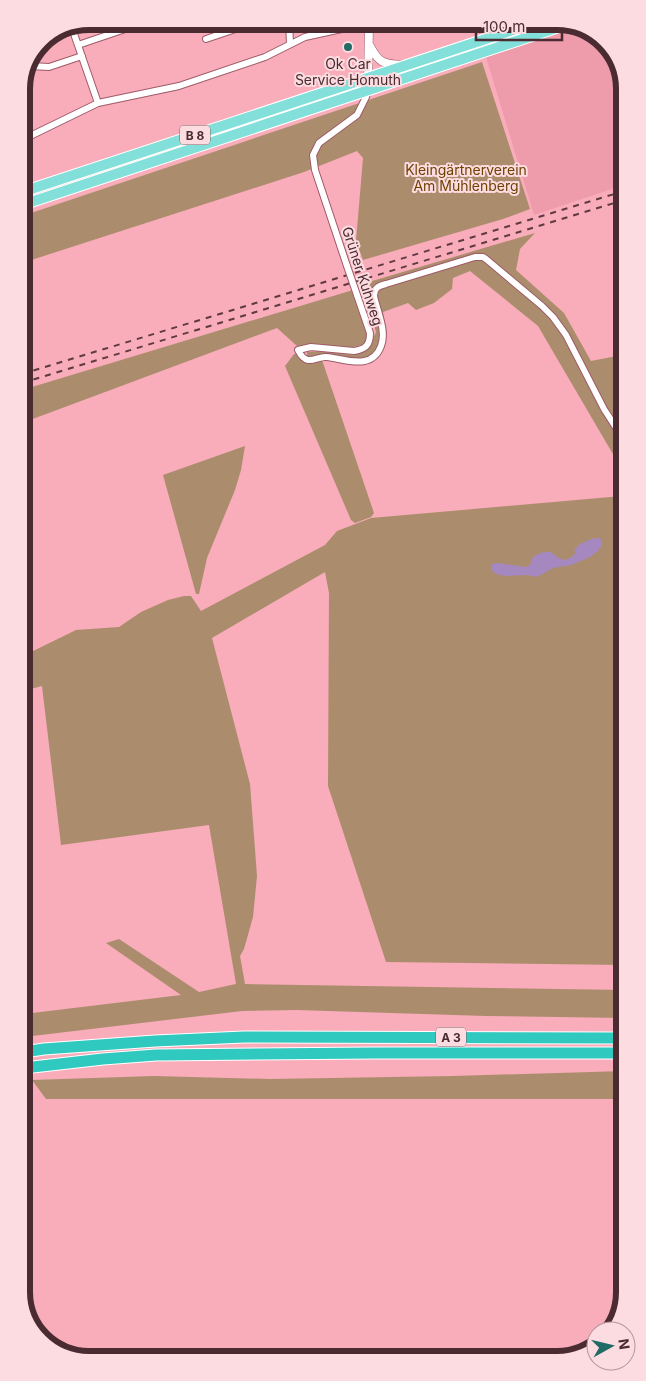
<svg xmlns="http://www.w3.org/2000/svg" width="646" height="1381" font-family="Inter,sans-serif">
  <rect width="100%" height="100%" fill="#f9acb9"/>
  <!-- built -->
  <path fill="#ee9cab" d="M475 21H562L598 35 621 67V186L534 215Z"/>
  <!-- green -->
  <path fill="#ab8d6d" d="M482 62 530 209 503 219 363 260 356 241 363 158 357 151 304 172 22 263V216Z
    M535 233 520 249 516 270 564 313 591 361 622 355V467L617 461 538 326 470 271 453 278 452 289 434 303 416 310 408 303 383 312 387 334C384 339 381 346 376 351 360 369 345 354 327 354 320 354 313 357 307 358V352L327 351 353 355 368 349 376 332 362 284Z
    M353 290 366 325 368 340C352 355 328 343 309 344 305 344 301 346 297 346L277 328 22 423V390Z
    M294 354H297C305 365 310 364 322 360L374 513 371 517 355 523 351 520 285 366Z
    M245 446 241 470 235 490 207 558 199 594H196L163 475Z
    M622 496 624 965 386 962 328 786 329 593 325 572 212 638 250 784 257 876 253 917 244 949 240 956 245 984 624 990V1018L486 1016 297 1010 242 1011 24 1037V1014L181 995 106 943 119 939 199 992 236 984 209 825 61 845 42 686 23 691V656L76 630 119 627 141 612 168 600 184 596H191L201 611 325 545 337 531 371 518Z
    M624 1071V1099H46L32 1080 154 1076 270 1079 453 1076Z"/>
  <!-- water -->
  <path fill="#a488bf" d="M594 538H599L602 540V545L598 551 590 557 571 565 553 568 537 577C533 576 528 575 524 575 513 575 500 579 491 570L492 564 497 563 526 567 530 565 533 557C539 553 546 550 552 553 555 554 556 557 559 558 566 562 572 558 576 552L574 550 580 544Z"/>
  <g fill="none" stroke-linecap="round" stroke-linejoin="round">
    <!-- minor casing -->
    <g stroke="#9f5a68" stroke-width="8">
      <path id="minor" d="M289 21 290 44
        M72 28 98 103
        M206 39 259 21
        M78 45 143 23
        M30 66 49 67 82 56
        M22 140 98 103 179 86 265 57 305 37 369 23
        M347 266 315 170 313 155 319 143 357 115 366 97 368 90
        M357 295 370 333C370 345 366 349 354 351L311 347 298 350C300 354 303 359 308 360 314 361 320 356 327 357 345 359 372 371 381 346 387 331 377 311 374 296 374 288 378 286 386 284L475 257H483L486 259 542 306 553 317 566 335 604 409 622 437"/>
    </g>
    <!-- tertiary casing -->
    <g stroke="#9f5a68" stroke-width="9">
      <path id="tertiary" d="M370 46C379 63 383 64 402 65
        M368 90 369 21"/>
    </g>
    <!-- secondary casing -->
    <g stroke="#9f5a68" stroke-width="11">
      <path id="secondary" d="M39 1334 84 1360"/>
    </g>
    <!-- primary casing -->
    <g stroke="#fff" stroke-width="12">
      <path id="primary" d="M22 192 540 21
        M22 205 568 24"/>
    </g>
    <!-- motorway casing -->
    <g stroke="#fff" stroke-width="13">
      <path id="motorway" d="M24 1052 44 1049 155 1041 244 1037 624 1038
        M24 1068 103 1059 156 1055 375 1053H624"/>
    </g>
    <!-- minor -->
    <use href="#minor" stroke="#fff" stroke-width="6"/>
    <!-- tertiary -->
    <use href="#tertiary" stroke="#fff" stroke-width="8"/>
    <!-- secondary -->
    <use href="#secondary" stroke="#fff" stroke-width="9"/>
    <!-- primary -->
    <use href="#primary" stroke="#82dfd9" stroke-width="10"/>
    <!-- motorway -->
    <use href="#motorway" stroke="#2fc9bf" stroke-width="11"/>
    <!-- rail -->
    <path stroke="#5e3a41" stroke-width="2" stroke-dasharray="6 6" stroke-linecap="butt" d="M22 374 621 192
      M22 383 621 201"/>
    <!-- minor-bridge casing -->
    <g stroke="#9f5a68" stroke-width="8" stroke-linecap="butt">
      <path id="minor-bridge" d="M347 266 357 295"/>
    </g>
    <!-- minor-bridge -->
    <use href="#minor-bridge" stroke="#fff" stroke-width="6"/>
  </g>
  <!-- markers -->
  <circle fill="#206b65" stroke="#fcdce0" stroke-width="2" cx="348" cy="47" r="5"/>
  <g text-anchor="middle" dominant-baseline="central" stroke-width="4" stroke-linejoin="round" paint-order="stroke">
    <!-- shield labels -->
    <g fill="#fcdce0" stroke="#7f6066" stroke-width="1">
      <rect x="180" y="125.5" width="30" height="19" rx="4"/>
      <rect x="436" y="1027.5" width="30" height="19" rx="4"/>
    </g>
    <g font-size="12" font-weight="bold" fill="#4a2b31">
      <text x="195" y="135">B 8</text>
      <text x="451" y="1037">A 3</text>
    </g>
    <!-- poi labels -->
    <g font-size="14" fill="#4a2b31" stroke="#fcdce0">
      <text x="348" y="63">Ok Car<tspan x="348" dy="16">Service Homuth</tspan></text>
    </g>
    <!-- park labels -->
    <g font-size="14" fill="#6e4201" stroke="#fcdce0">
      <text x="466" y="169">Kleingärtnerverein<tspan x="466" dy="16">Am Mühlenberg</tspan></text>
    </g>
    <!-- street labels -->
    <g font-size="14" fill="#4a2b31" stroke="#fcdce0">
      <text transform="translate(363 276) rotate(72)">Grüner Kuhweg</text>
    </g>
  </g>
  <!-- crop -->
  <path d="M0 0H646V1381H0ZM89 30H557A59 59 0 0 1 616 89V1292A59 59 0 0 1 557 1351H89A59 59 0 0 1 30 1292V89A59 59 0 0 1 89 30Z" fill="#fcdce0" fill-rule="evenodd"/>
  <path fill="none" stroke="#4a2b31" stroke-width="6" d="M89 30H557A59 59 0 0 1 616 89V1292A59 59 0 0 1 557 1351H89A59 59 0 0 1 30 1292V89A59 59 0 0 1 89 30Z"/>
  <!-- north arrow -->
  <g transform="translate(611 1346) rotate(82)"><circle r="24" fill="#fcdce0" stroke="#b5959a"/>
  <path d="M0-4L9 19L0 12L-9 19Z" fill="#206b65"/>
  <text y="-8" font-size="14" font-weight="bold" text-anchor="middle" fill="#4a2b31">N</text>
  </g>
  <!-- scale -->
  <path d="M476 32v8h86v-8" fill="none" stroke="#4a2b31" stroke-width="2.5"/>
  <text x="483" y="32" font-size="15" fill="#4a2b31" stroke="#fcdce0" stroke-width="4" paint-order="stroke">100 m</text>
</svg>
